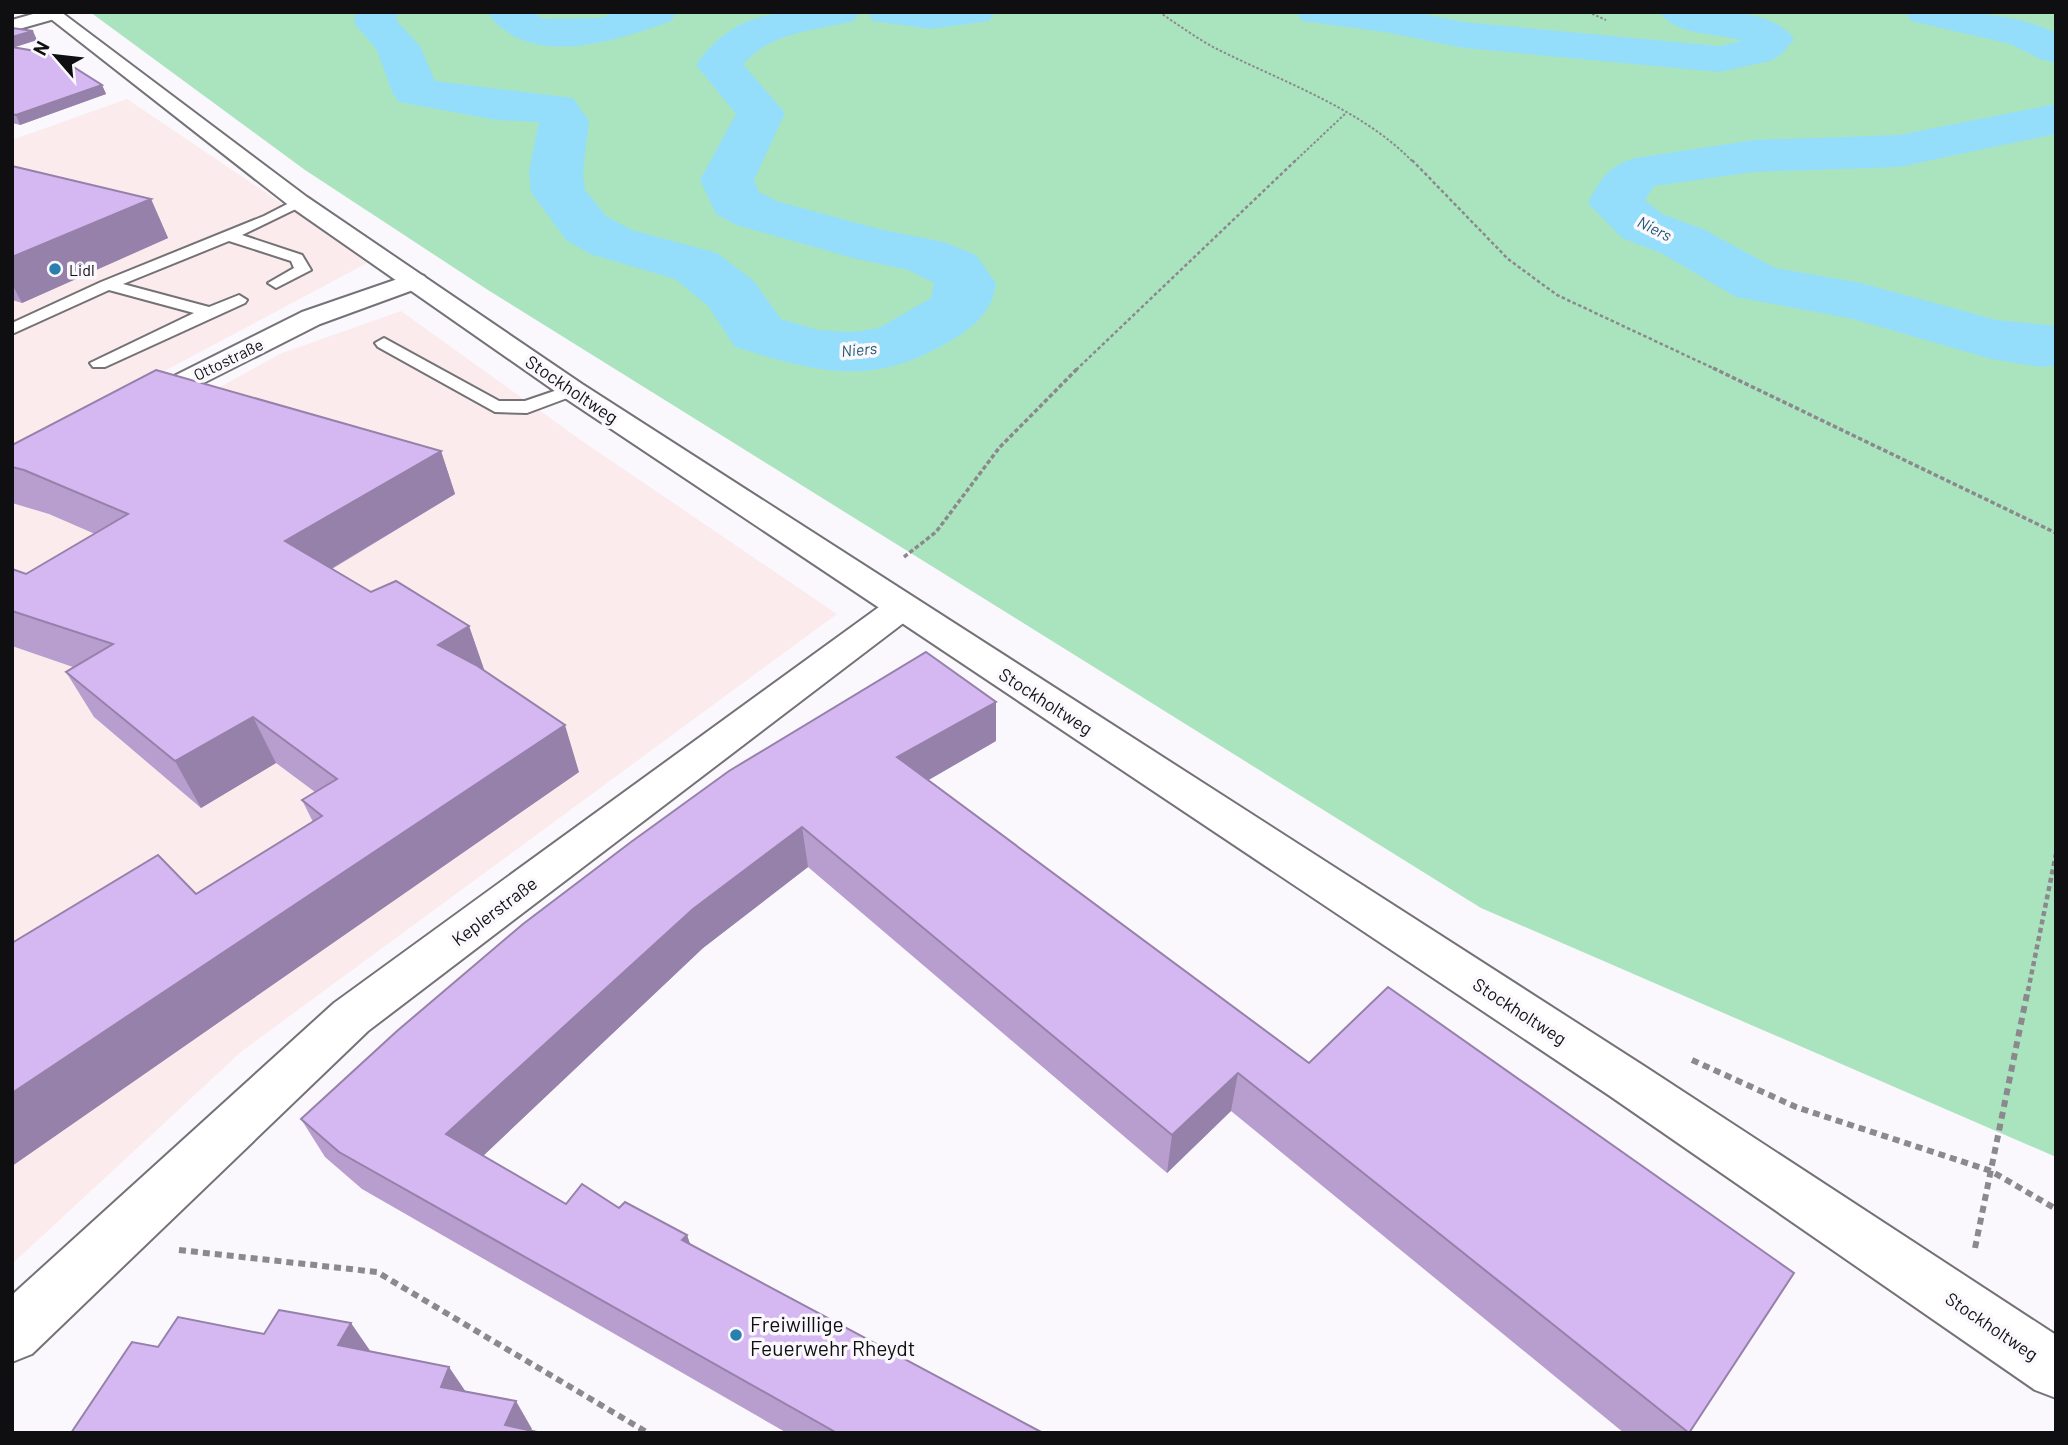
<svg xmlns="http://www.w3.org/2000/svg" width="2068" height="1445" font-family="Barlow,sans-serif">
  <rect width="100%" height="100%" fill="#faf8fd"/>
  <!-- commercial -->
  <path fill="#fbebec" d="M127 99 369 262 12 452V140Z
    M401 311 582 441 837 614 242 1051 12 1264V501L282 353Z"/>
  <!-- green -->
  <path fill="#aae4be" d="M90 12H2056V1157L1481 908 488 290 305 170Z"/>
  <g fill="none" stroke-linecap="round" stroke-linejoin="round">
    <!-- river -->
    <path fill="#94defb" fill-rule="evenodd" d="M356 12H398L396 20 420 46 435 81 573 98 589 121 583 171 585 190 606 216 632 230 717 253 754 281 781 319 818 330 854 332 879 328 931 298 934 283 908 270 853 258 736 225 716 214 700 180 736 114 696 65C739 3 792 12 860 12L854 21C814 31 773 31 743 64L785 113 754 180 759 192 776 201 879 229 944 242 976 255 996 283C993 311 975 326 952 340 873 388 818 373 735 347L708 306 675 279 590 254 566 240 531 192 529 171 539 122 496 120 399 102 392 92 377 50 354 23Z
      M487 12H533L543 19 600 18 616 12H677L671 21C616 41 528 71 487 12Z
      M867 12H995L989 21 930 29 873 21Z
      M1296 12H1414L1464 22 1719 46 1742 41C1716 32 1677 37 1659 12 1697 12 1770 4 1794 39L1782 54 1770 61 1719 72 1464 48 1384 32 1302 21Z
      M1905 12C1957 12 2008 10 2056 33V63L2040 59 2010 44 1911 21Z
      M2056 104V134L1899 167 1754 172 1654 186 1645 200 1662 214 1703 229 1775 268 1861 283 1997 320 2056 326V366L2041 367 1991 359 1853 319 1736 297 1661 253 1622 238 1588 203C1601 179 1608 165 1636 158L1754 140 1899 135Z"/>
    <!-- service casing -->
    <g stroke="#747276" stroke-width="4">
      <path id="service" d="M299 198 304 199V205L242 235 302 255 311 270 276 288 268 283 294 268 291 261 229 241 123 284 209 307 239 295 247 300 245 303 105 367H93L90 363 194 313 109 290 12 334V323L101 282 264 216Z
        M384 338 499 401H525L572 385 581 390 578 394 527 413 495 412 378 347 375 343Z"/>
    </g>
    <!-- minor casing -->
    <g stroke="#747276" stroke-width="4">
      <path id="minor" d="M40 12 60 14 58 18 12 31V20Z
        M415 273 424 276 428 281 424 286 320 324 150 410 140 413 130 410 126 404 130 398 302 312Z
        M902 596 914 599 919 607 914 615 368 1031 32 1354 12 1362V1295L334 1003 890 599Z"/>
    </g>
    <!-- secondary casing -->
    <g stroke="#747276" stroke-width="4">
      <path id="secondary" d="M42 12H61L307 197 582 384 1644 1066 2056 1335V1398L2035 1390 1610 1096 562 396 291 207Z"/>
    </g>
    <!-- path-far4 -->
    <path stroke="#8b898d" stroke-width="2" stroke-dasharray="2.5 2" stroke-linecap="butt" d="M1159 12C1177 24 1195 37 1213 47 1280 81 1361 108 1413 162
      M1588 12 1606 20
      M1294 162 1346 113"/>
    <!-- path-far3 -->
    <path stroke="#8b898d" stroke-width="2.5" stroke-dasharray="3.5 2.5" stroke-linecap="butt" d="M1412 160 1508 259 1557 295 1717 370
      M1076 370 1296 160"/>
    <!-- path-far2 -->
    <path stroke="#8b898d" stroke-width="3.5" stroke-dasharray="4.5 2.5" stroke-linecap="butt" d="M1713 368 2056 533
      M904 557 936 532 999 448 1078 368"/>
    <!-- path-far1 -->
    <path stroke="#8b898d" stroke-width="4.5" stroke-dasharray="5 3.5" stroke-linecap="butt" d="M2028 991 2056 854"/>
    <!-- path -->
    <path stroke="#8b898d" stroke-width="6" stroke-dasharray="7 5" stroke-linecap="butt" d="M1692 1060 1796 1107 1991 1171 2056 1209
      M1975 1248 2028 989
      M179 1250 377 1272 648 1433"/>
    <!-- service -->
    <use href="#service" fill="#fff" fill-rule="evenodd"/>
    <!-- minor -->
    <use href="#minor" fill="#fff" fill-rule="evenodd"/>
    <!-- secondary -->
    <use href="#secondary" fill="#fff" fill-rule="evenodd"/>
  </g>
  <!-- wall -->
  <path fill="#b79ecf" d="M12 28 37 40 15 47 102 85 106 94 20 125 12 123Z
    M12 166 151 199 168 238 22 303 12 300Z
    M12 445 441 451 455 494 332 569 371 592 469 626 484 670 579 772 12 1166V943L196 894 313 822 302 800 315 792 276 763 201 808 94 717 66 672 73 667 12 646V569L26 574 95 534 49 514 12 503Z
    M996 741 928 780 1689 1433H1624L1231 1111 1167 1173 808 867 703 948 483 1156 566 1204 619 1208 687 1235 690 1244 1043 1433H787L362 1189 325 1157 301 1119 523 924Z"/>
  <!-- shaded-wall -->
  <path fill="#9581a9" d="M33 31 37 40 12 48V37Z
    M102 85 106 94 20 125 16 115Z
    M151 199 168 238 22 303 12 284V257Z
    M441 451 455 494 304 585 285 541Z
    M469 626 485 672 438 645Z
    M996 702V741L901 796 897 757Z
    M253 717 276 763 201 808 175 761Z
    M565 725 579 772 12 1166V1093Z
    M802 827 808 867 703 948 466 1172 446 1134 693 909Z
    M1238 1073 1231 1111 1167 1173 1172 1135Z
    M687 1235 699 1271 682 1240Z
    M351 1323 371 1352 338 1345Z
    M449 1367 468 1395 441 1387Z
    M516 1401 532 1429 530 1433 505 1425Z"/>
  <!-- building -->
  <path fill="#d5b8f1" stroke="#9581a9" stroke-width="2" d="M12 28 33 31 12 37Z
    M12 47 53 54 102 85 16 115 12 114Z
    M12 166 151 199 12 257Z
    M156 370 441 451 285 541 371 592 396 581 469 626 438 645 476 665 565 725 12 1093V943L158 855 196 894 322 816 302 800 337 779 253 717 175 761 66 672 113 644 12 611V569L26 574 128 514 24 470 12 467V445Z
    M926 652 996 702 897 757 1309 1063 1388 987 1794 1273 1689 1433 1238 1073 1172 1135 802 827 693 909 446 1134 566 1204 582 1184 619 1208 625 1202 687 1235 682 1240 1043 1433H837L339 1152 301 1119 397 1031 523 924 631 842 729 771Z
    M279 1310 351 1323 338 1345 449 1367 441 1387 516 1401 505 1425 542 1433H71L132 1342 158 1347 178 1317 264 1334Z"/>
  <!-- markers -->
  <g fill="#2b7faf" stroke="#faf8fd" stroke-width="2.5">
    <circle cx="55" cy="269" r="7"/>
    <circle cx="736" cy="1335" r="7"/>
  </g>
  <g text-anchor="middle" dominant-baseline="central" stroke-width="7" stroke-linejoin="round" paint-order="stroke">
    <!-- far-water labels -->
    <g font-size="16" font-style="italic" fill="#205a6f" stroke="#faf8fd">
      <text transform="translate(1655 228) rotate(27)">Niers</text>
      <text transform="translate(859 349) rotate(-5)">Niers</text>
    </g>
    <!-- far-poi labels -->
    <g font-size="16" fill="#0f0e10" stroke="#faf8fd" text-anchor="start">
      <text x="69" y="269">Lidl</text>
    </g>
    <!-- far-street labels -->
    <g font-size="16" fill="#0f0e10" stroke="#faf8fd">
      <text transform="translate(228 359) rotate(-26)">Ottostraße</text>
    </g>
    <!-- street labels -->
    <g font-size="18" fill="#0f0e10" stroke="#faf8fd">
      <text transform="translate(572 389) rotate(34)">Stockholtweg</text>
      <text transform="translate(1046 701) rotate(33)">Stockholtweg</text>
      <text transform="translate(494 911) rotate(-37)">Keplerstraße</text>
      <text transform="translate(1520 1011) rotate(33)">Stockholtweg</text>
      <text transform="translate(1992 1326) rotate(34)">Stockholtweg</text>
    </g>
    <!-- near-poi labels -->
    <g font-size="21" fill="#0f0e10" stroke="#faf8fd" text-anchor="start">
      <text x="750" y="1323">Freiwillige<tspan x="750" dy="24">Feuerwehr Rheydt</tspan></text>
    </g>
  </g>
  <!-- border -->
  <rect width="2068" height="1445" fill="none" stroke="#0f0e10" stroke-width="28"/>
  <!-- north arrow -->
  <g transform="translate(56 56) rotate(298)" stroke="#faf8fd" stroke-width="5" paint-order="stroke">
  <path d="M0-5L12 26L0 18L-12 26Z" fill="#0f0e10"/>
  <text y="-10" font-size="19" font-weight="bold" text-anchor="middle" fill="#0f0e10">N</text>
  </g>
</svg>
